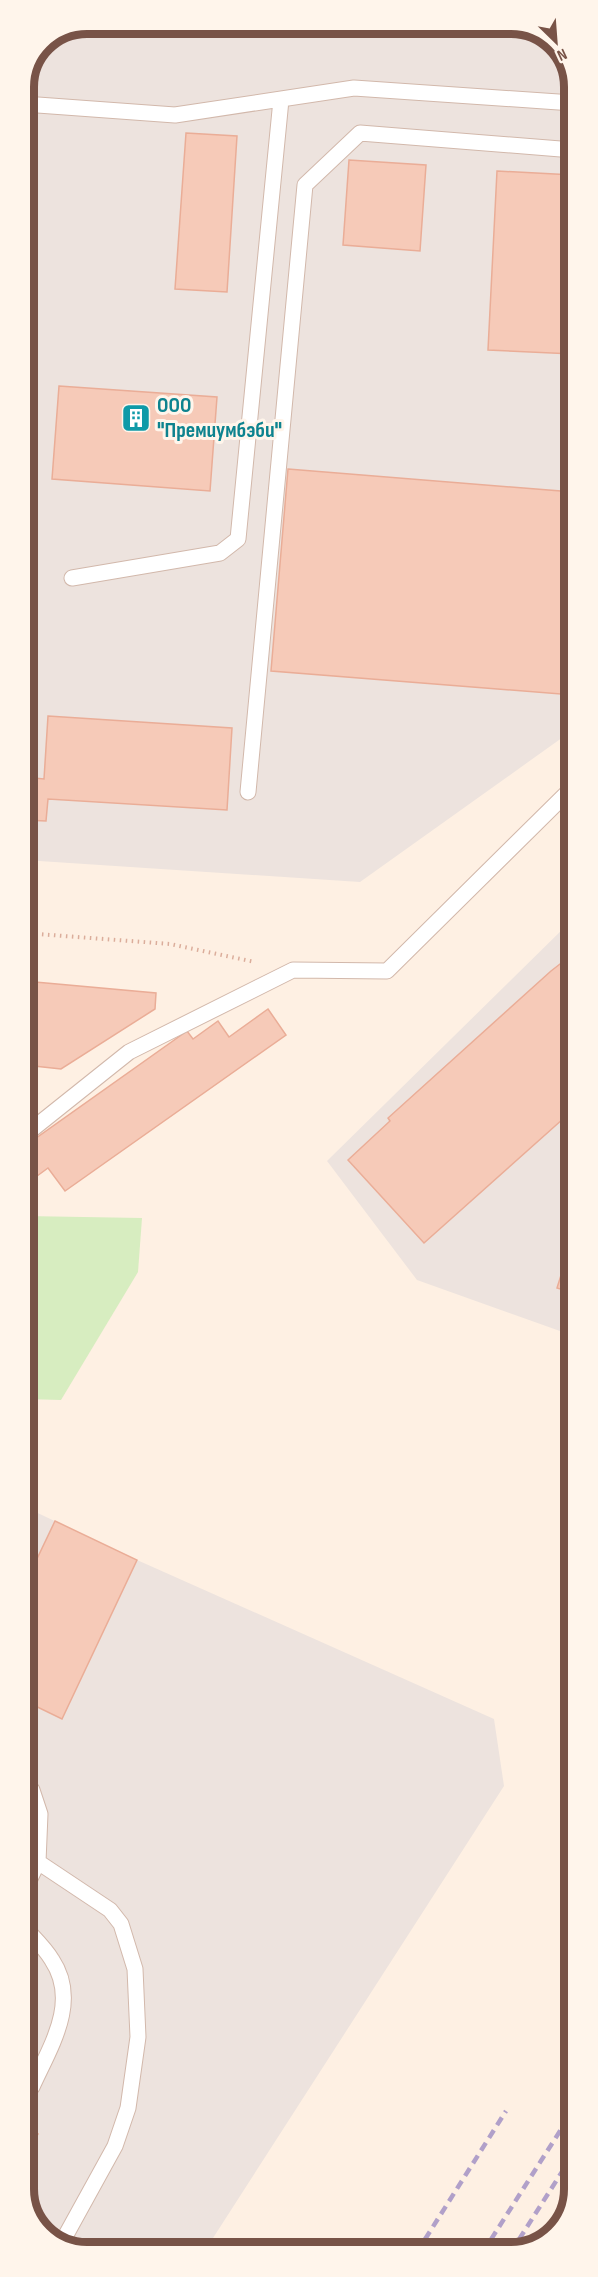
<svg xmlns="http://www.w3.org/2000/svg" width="598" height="2277" font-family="'Sofia Sans Condensed',sans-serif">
  <rect width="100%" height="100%" fill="#fef0e3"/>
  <!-- industrial -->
  <path fill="#ede3de" d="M87 24 519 25 553 40 573 75V730L360 882 24 860V87L43 42Z
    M573 919 574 1336 417 1280 327 1161Z
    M25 1507 137 1560 494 1719 504 1786 204 2252H79L45 2237 25 2202Z"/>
  <!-- green -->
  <path fill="#d7edc0" d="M25 1216 142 1218 138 1272 61 1400 25 1399Z"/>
  <!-- building -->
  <path fill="#f6cab8" stroke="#eaad97" stroke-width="1.5" d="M186 133 237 136 227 292 175 289Z
    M349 160 426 165 420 251 343 245Z
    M497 171 573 175V354L488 350Z
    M59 386 217 397 210 491 52 479Z
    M288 469 573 492V695L271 671Z
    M48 716 232 728 227 810 48 799 46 821 24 820V777L44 779Z
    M573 954V1110L424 1243 348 1160 390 1121 388 1118 551 971Z
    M24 981 156 993 155 1009 61 1069 25 1065Z
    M268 1009 286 1035 65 1191 48 1168 33 1179 25 1167V1146L187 1031 193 1039 218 1021 229 1037Z
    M573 1237 574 1293 557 1288Z
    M55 1521 137 1560 62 1719 25 1701V1584Z
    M25 2126 38 2134 25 2155Z"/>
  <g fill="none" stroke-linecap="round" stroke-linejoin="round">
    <!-- service casing -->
    <g stroke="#d2b8ab" stroke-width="17">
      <path id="service" d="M24 104 175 115 354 88 573 103
        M72 578 220 553 238 539 281 100
        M248 792 305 185 360 133 573 150
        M25 1135 129 1052 293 970 387 971 573 787
        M25 1782 32 1790 40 1814 38 1862 25 1889
        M38 1862 110 1910 121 1924 135 1969 138 2037 128 2108 115 2146 61 2244
        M25 1928C34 1938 45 1948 52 1960 80 2002 50 2047 32 2087"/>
    </g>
    <!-- path -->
    <path stroke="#dbad9b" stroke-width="4" stroke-dasharray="1.5 4.5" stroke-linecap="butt" d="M24 933 170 944 255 962"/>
    <!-- service -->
    <use href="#service" stroke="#fff" stroke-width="15"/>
    <!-- rail -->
    <path stroke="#b1a0c9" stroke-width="4.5" stroke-dasharray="9 6" stroke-linecap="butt" d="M417 2252 506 2111
      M483 2252 574 2109
      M511 2252 574 2153"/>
  </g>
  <!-- icons -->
  <defs>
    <g id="building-square" transform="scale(1.5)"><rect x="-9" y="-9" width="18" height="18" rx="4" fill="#0f9aa8" stroke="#fff5eb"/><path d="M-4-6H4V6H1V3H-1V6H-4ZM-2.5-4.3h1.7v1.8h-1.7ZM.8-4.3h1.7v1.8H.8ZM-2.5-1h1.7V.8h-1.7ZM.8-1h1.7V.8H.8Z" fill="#fff"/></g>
  </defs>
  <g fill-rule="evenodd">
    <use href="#building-square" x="136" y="418"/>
  </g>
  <g text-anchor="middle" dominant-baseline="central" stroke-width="6" stroke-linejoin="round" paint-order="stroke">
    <!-- culture labels -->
    <g font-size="22" font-weight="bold" fill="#0d838f" stroke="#fff5eb" text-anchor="start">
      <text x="157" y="405">ООО<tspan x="157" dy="25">"Премиумбэби"</tspan></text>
    </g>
  </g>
  <!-- crop -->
  <path d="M0 0H598V2277H0ZM87 34H511A53 53 0 0 1 564 87V2189A53 53 0 0 1 511 2242H87A53 53 0 0 1 34 2189V87A53 53 0 0 1 87 34Z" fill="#fff5eb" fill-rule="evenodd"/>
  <path fill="none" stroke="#785347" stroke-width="8" d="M87 34H511A53 53 0 0 1 564 87V2189A53 53 0 0 1 511 2242H87A53 53 0 0 1 34 2189V87A53 53 0 0 1 87 34Z"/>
  <!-- north arrow -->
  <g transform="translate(556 42) rotate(155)" stroke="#fff5eb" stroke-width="4.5" paint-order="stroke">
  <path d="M0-4.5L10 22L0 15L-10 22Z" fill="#785347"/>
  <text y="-9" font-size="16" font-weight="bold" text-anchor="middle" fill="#785347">N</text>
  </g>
</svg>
